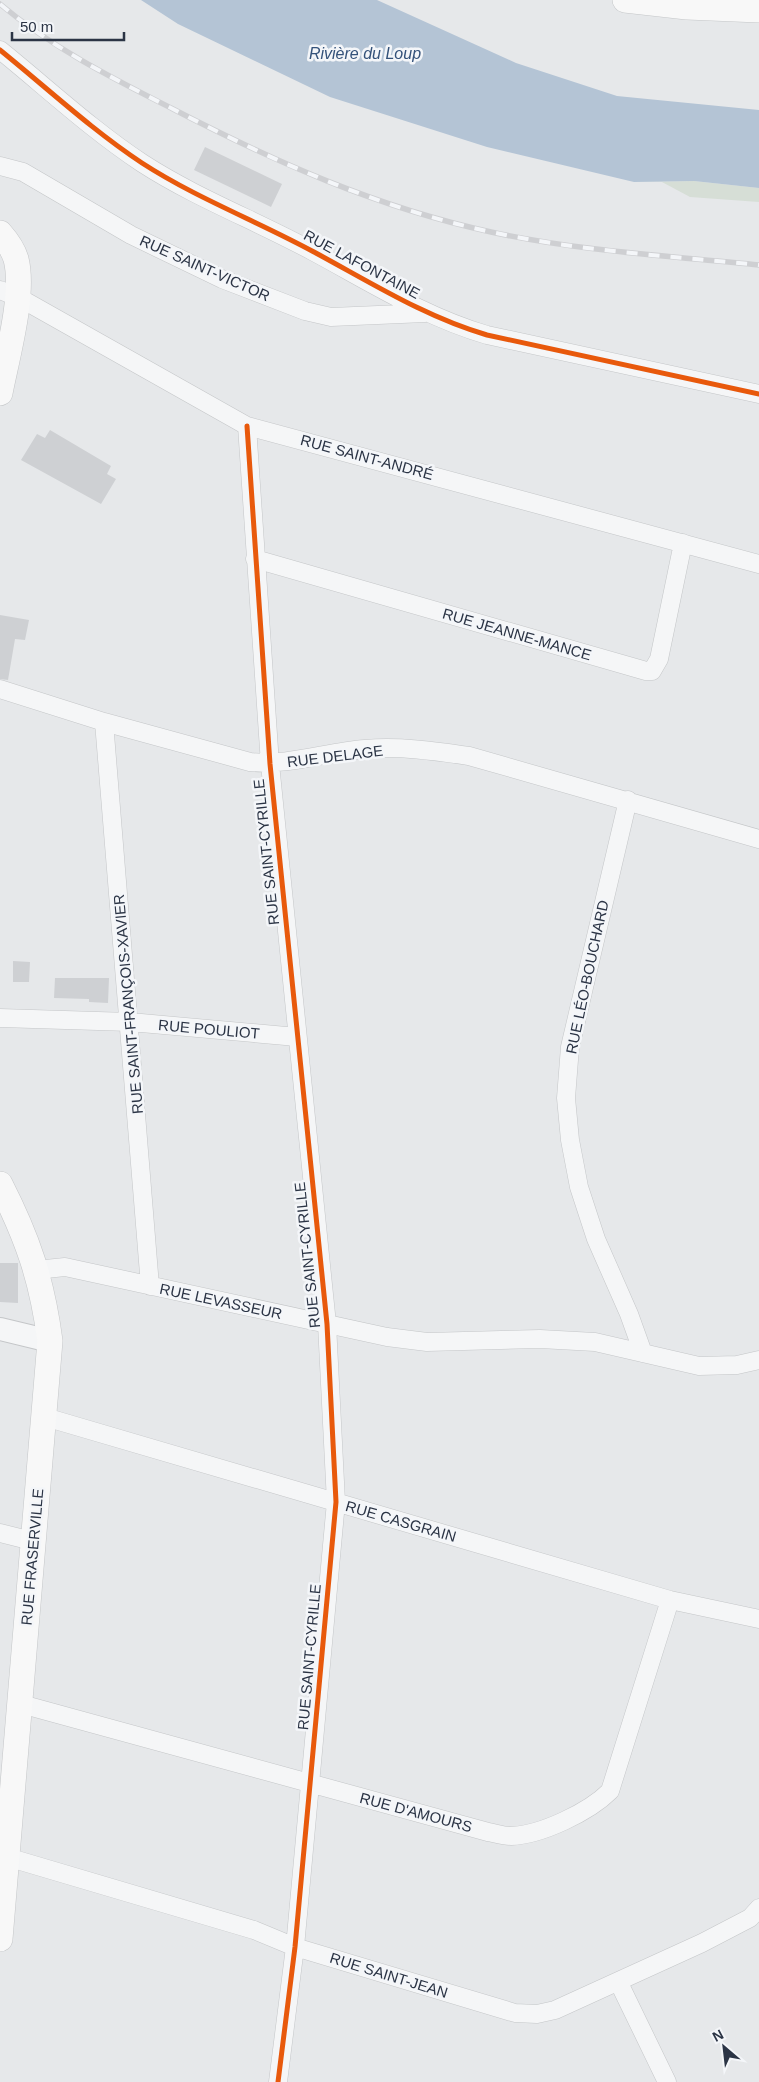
<svg xmlns="http://www.w3.org/2000/svg" width="759" height="2082" font-family="Arial,sans-serif">
  <rect width="100%" height="100%" fill="#e6e8ea"/>
  <!-- green -->
  <path fill="#d6ded6" d="M694 181 759 188V202L690 197 662 182H634Z"/>
  <!-- water -->
  <path fill="#b4c4d5" d="M141 0H377L516 63 617 96 759 110V188L694 181 634 182 487 147 330 97 178 24Z"/>
  <!-- building -->
  <path fill="#ced0d3" d="M205 147 282 184 271 207 194 170Z
    M50 430 111 466 107 474 116 479 101 504 21 460 37 434 45 438Z
    M0 615 29 620 25 640 15 639 8 680 0 679Z
    M13 961 30 962 29 982H13Z
    M55 978H109L108 1003 89 1002V999L54 998Z
    M0 1263H18V1303L0 1302Z"/>
  <g fill="none" stroke-linecap="round" stroke-linejoin="round">
    <!-- minor casing -->
    <g stroke="#c4c6c8" stroke-width="19">
      <path id="minor" d="M0 50C47 88 92 130 142 163 196 198 257 221 314 252 370 282 425 317 487 335L759 394
        M0 166 23 172 131 235 222 279 305 311 331 317 425 313
        M0 290 18 297 247 426 759 564
        M247 426 270 764 327 1324 336 1502 295 1947 278 2082
        M255 559 646 671H652L659 659 683 543
        M0 689 104 722 250 762C288 766 326 752 365 749 399 746 435 751 469 756L759 839
        M104 722 150 1286
        M628 800 570 1047 566 1098 570 1140 579 1187 596 1239 629 1314 643 1353
        M0 1018 130 1022 297 1037
        M36 1270 65 1267 387 1337 427 1342 540 1339 595 1342 699 1366 737 1365 759 1360
        M45 1417 670 1600 759 1619
        M0 1533 32 1541
        M21 1704 488 1832C495 1833 503 1836 511 1836 541 1835 589 1812 610 1791L670 1600
        M7 1857 254 1930 295 1947 515 2013 537 2014 555 2010 702 1943 750 1918 759 1908
        M619 1983 667 2082"/>
    </g>
    <!-- tertiary casing -->
    <g stroke="#c4c6c8" stroke-width="24">
      <path id="tertiary" d="M0 1329 50 1341"/>
    </g>
    <!-- secondary casing -->
    <g stroke="#c4c6c8" stroke-width="26">
      <path id="secondary" d="M625 0 687 7 759 10
        M0 233C7 241 13 249 16 259 25 294 7 357 0 393
        M0 1184C28 1239 42 1280 50 1341L0 1939"/>
    </g>
    <!-- minor -->
    <use href="#minor" stroke="#f5f6f7" stroke-width="18"/>
    <!-- tertiary -->
    <use href="#tertiary" stroke="#f5f6f7" stroke-width="22"/>
    <!-- secondary -->
    <use href="#secondary" stroke="#f8f8f8" stroke-width="25"/>
    <!-- rail casing -->
    <g stroke="#cecfd2" stroke-width="5.5">
      <path id="rail" d="M0 4C51 47 112 78 171 108 275 162 376 207 491 232 579 251 670 256 759 265"/>
    </g>
    <!-- rail -->
    <use href="#rail" stroke="#f4f6f9" stroke-width="4" stroke-dasharray="11" stroke-linecap="butt"/>
    <!-- cycleway casing -->
    <g stroke="#f4f6f9" stroke-width="8">
      <path id="cycleway" d="M0 50C47 88 92 130 142 163 196 198 257 221 314 252 370 282 425 317 487 335L759 394
        M247 426 270 764 327 1324 336 1502 295 1947 278 2082"/>
    </g>
    <!-- cycleway -->
    <use href="#cycleway" stroke="#e8590c" stroke-width="5"/>
  </g>
  <g text-anchor="middle" dominant-baseline="central" stroke-width="5" stroke-linejoin="round" paint-order="stroke">
    <!-- street labels -->
    <g font-size="15" fill="#2b3445" stroke="#f4f6f9">
      <text transform="translate(362 264) rotate(28)">RUE LAFONTAINE</text>
      <text transform="translate(205 268) rotate(24)">RUE SAINT-VICTOR</text>
      <text transform="translate(367 457) rotate(15)">RUE SAINT-ANDRÉ</text>
      <text transform="translate(517 634) rotate(16)">RUE JEANNE-MANCE</text>
      <text transform="translate(335 756) rotate(-7)">RUE DELAGE</text>
      <text transform="translate(266 852) rotate(-96)">RUE SAINT-CYRILLE</text>
      <text transform="translate(587 977) rotate(-78)">RUE LÉO-BOUCHARD</text>
      <text transform="translate(128 1004) rotate(-95)">RUE SAINT-FRANÇOIS-XAVIER</text>
      <text transform="translate(209 1029) rotate(5)">RUE POULIOT</text>
      <text transform="translate(307 1255) rotate(-96)">RUE SAINT-CYRILLE</text>
      <text transform="translate(221 1301) rotate(12)">RUE LEVASSEUR</text>
      <text transform="translate(401 1521) rotate(16)">RUE CASGRAIN</text>
      <text transform="translate(32 1557) rotate(-85)">RUE FRASERVILLE</text>
      <text transform="translate(309 1657) rotate(-85)">RUE SAINT-CYRILLE</text>
      <text transform="translate(416 1812) rotate(15)">RUE D'AMOURS</text>
      <text transform="translate(389 1975) rotate(17)">RUE SAINT-JEAN</text>
    </g>
    <!-- water labels -->
    <g font-size="16" font-style="italic" fill="#34527a" stroke="#f4f6f9">
      <text x="365" y="53">Rivière du Loup</text>
    </g>
  </g>
  <!-- north arrow -->
  <g transform="translate(724 2047) rotate(332)" stroke="#f4f6f9" stroke-width="4" paint-order="stroke">
  <path d="M0-4L9 19L0 12L-9 19Z" fill="#2b3445"/>
  <text y="-8" font-size="14" font-weight="bold" text-anchor="middle" fill="#2b3445">N</text>
  </g>
  <!-- scale -->
  <path d="M12 32v8h112v-8" fill="none" stroke="#2b3445" stroke-width="2.5"/>
  <text x="20" y="32" font-size="15" fill="#2b3445" stroke="#f4f6f9" stroke-width="4" paint-order="stroke">50 m</text>
</svg>
